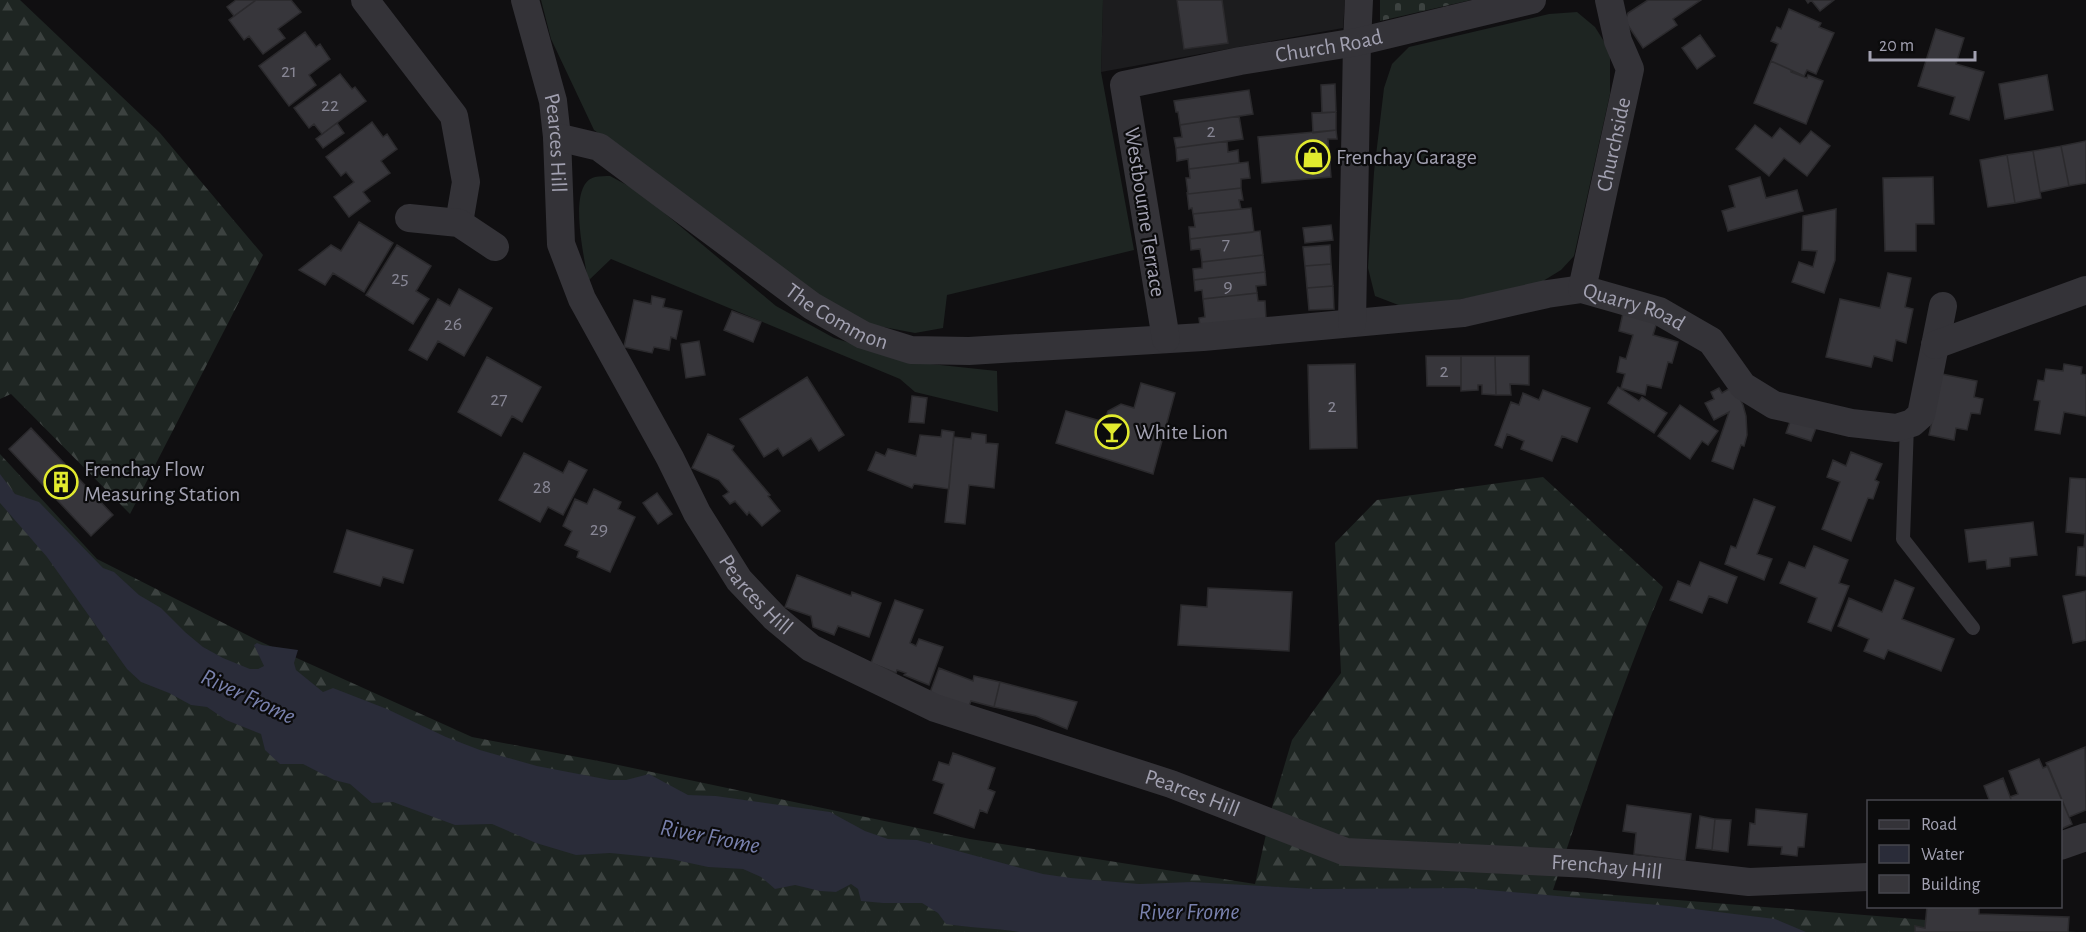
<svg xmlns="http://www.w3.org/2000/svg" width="2086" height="932" font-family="'Alegreya Sans',sans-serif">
  <defs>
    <pattern id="forest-firs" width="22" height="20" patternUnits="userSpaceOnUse" patternTransform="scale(1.5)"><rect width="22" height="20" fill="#1e2522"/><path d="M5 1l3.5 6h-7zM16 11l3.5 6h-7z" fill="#3c4240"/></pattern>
    <pattern id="cemetery-stones" width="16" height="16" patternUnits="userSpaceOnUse" patternTransform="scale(1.5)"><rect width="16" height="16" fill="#1e2522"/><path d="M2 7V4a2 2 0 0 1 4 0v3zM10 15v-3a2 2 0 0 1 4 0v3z" fill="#3c4240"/></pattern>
  </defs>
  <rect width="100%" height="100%" fill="#100f11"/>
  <!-- built -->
  <path fill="#1c1c1e" d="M1103 0H1345L1343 28 1101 72Z"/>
  <!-- grass -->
  <path fill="#1e2522" d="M541 0H1103L1101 72 1134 250 947 295 943 328 915 333 862 323 820 296 594 130 551 39Z
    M1577 12 1595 27 1610 51V94L1574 256 1561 270 1535 286 1433 304 1401 306 1375 296 1368 268 1374 172 1384 88 1392 64 1409 47 1549 14Z
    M610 176 638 191 776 306 834 338 912 362 997 371 998 412 915 392 900 379 611 259 588 281C585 259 566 184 595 177 599 176 606 176 610 176Z"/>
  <!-- forest -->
  <path fill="url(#forest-firs)" d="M0 0H20L160 133 263 255 130 514 11 394 0 399Z
    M0 454 97 559 259 641 472 737 609 763 970 839 1255 884 1272 807 1292 740 1341 673 1335 543 1377 500 1543 477 1663 587C1621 686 1587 788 1553 890L2076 932H0Z"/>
  <!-- cemetery -->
  <path fill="url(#cemetery-stones)" d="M1380 0H1471L1380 21Z"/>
  <!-- water -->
  <path fill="#2a2c39" d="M0 474 15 494 39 502 103 568 114 572 139 595 161 608 185 632 203 647 223 658 250 669H258L264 666 254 645 257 643 262 645 298 650 294 663 296 670 323 692 333 688 387 709 446 737 480 750 537 766 610 780H626L649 774 688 795 716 796 830 812 865 831 888 839 917 840 1043 874 1071 878 1139 884 1192 882 1315 889 1466 888 1670 906 1775 919 1806 932H1019C995 928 970 928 946 924L938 913 922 903H883L861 901 858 889 851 884 836 892 820 891 795 885 775 889 761 877 743 869 708 867 671 859 610 853 576 855 536 843 492 824 455 825 393 802 372 803 350 784 334 780 303 764H280L265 750 261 734 226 720 207 707 191 705 169 693 141 682 127 669 47 557 0 503Z"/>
  <!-- building -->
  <path fill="#37363b" stroke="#2b2a2d" stroke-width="1.5" d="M236 0H256L234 16 227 7Z
    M256 0H291L301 12 278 29 285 38 263 54 249 36 244 40 229 20Z
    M1177 0H1222L1228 43 1184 49Z
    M1648 0H1701L1673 19 1677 25 1643 48 1625 21 1628 13Z
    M1806 0H1834L1820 11 1811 0 1808 3Z
    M1789 9 1821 23 1819 27 1834 33 1816 74 1807 70 1804 76 1771 61 1778 44 1771 41 1777 27 1781 29Z
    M1936 29 1964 38 1956 64 1984 72 1969 120 1950 114 1955 97 1918 86Z
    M305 32 316 47 320 44 330 59 309 75 316 85 289 106 259 66Z
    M1700 35 1715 56 1697 69 1682 48Z
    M1771 61 1791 70V72L1807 78 1808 75 1823 81 1806 124 1754 103Z
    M340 74 352 89 355 87 366 101 322 134 314 124 309 128 294 108Z
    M2047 75 2053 110 2005 119 1999 84Z
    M1335 84 1336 112 1322 113 1321 85Z
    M1249 90 1253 114 1180 125 1178 112H1176L1174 101Z
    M1336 112V130L1313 133 1312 113Z
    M1239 116 1243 139 1176 148 1174 138 1182 137 1180 125Z
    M372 122 383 137 387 134 397 149 381 161 390 173 363 192 370 201 349 217 334 197 354 182 346 172 341 176 326 157Z
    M337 123 344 133 323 148 316 139Z
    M1755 125 1772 138 1780 128 1800 144 1811 131 1830 146 1807 176 1784 158 1769 176 1736 149Z
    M1336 130 1337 139H1328L1331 177 1262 183 1258 137Z
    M1227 141 1228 152 1238 150 1239 163 1189 169 1188 159 1177 161 1176 148Z
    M2086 141V183L2069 186 2061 146Z
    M2061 146 2069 186 2040 192 2033 151Z
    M2033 151 2041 198 2015 203 2007 155Z
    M2007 155 2015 203 1988 207 1980 160Z
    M1248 162 1250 178 1241 179V188L1188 194 1186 178H1190L1189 169Z
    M1760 177 1766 198 1797 190 1803 211 1728 231 1722 211 1735 207 1729 186Z
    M1933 177 1934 224H1916V251H1885L1883 178Z
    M1241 188 1243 200H1239L1241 209 1193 214 1192 208 1189 209 1187 192 1188 194Z
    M1251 208 1254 232 1190 239 1189 227H1195L1193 214Z
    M1836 209 1835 260 1824 293 1792 282 1799 262 1813 267 1817 251 1802 250 1803 216Z
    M359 222 393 243 364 292 333 273 325 285 299 270 331 245 341 251Z
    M1331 225 1333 240 1305 243 1303 228Z
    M1260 231 1263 255 1202 262 1200 249 1191 250 1190 239Z
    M397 245 431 266 416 291 429 299 413 324 366 295Z
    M1330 245 1331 264 1305 266 1303 247Z
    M1263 255 1265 272 1194 280 1193 269 1202 268V262Z
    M1331 264 1333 286 1307 288 1305 266Z
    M1265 272 1266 285 1256 286 1257 293 1203 299 1202 290 1195 291 1194 280Z
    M1888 273 1911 278 1905 307 1913 309 1906 343 1896 340 1892 361 1874 356 1871 367 1826 357 1840 299 1880 308Z
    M1333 286 1334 309 1309 310 1307 288Z
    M459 289 492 308 464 356 438 341 427 360 409 350 438 299 450 306Z
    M1257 293 1258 301H1265L1266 319 1200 326 1199 318 1205 317 1203 299Z
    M652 296 665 299 663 307 682 311 676 339 671 337 669 350 654 347 652 353 624 347 634 300 651 304Z
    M732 311 761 322 753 342 724 330Z
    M1623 313 1657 322 1653 335 1678 342 1672 363 1668 362 1661 388 1647 385 1645 395 1621 388 1625 374 1617 372 1620 357 1626 359 1633 335 1619 331Z
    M699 341 705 375 686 378 681 344Z
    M1426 356H1461V386H1427Z
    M1461 356H1495L1496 395 1482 394V385H1478V390L1461 391Z
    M1495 356H1529V385L1510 384 1511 395H1496Z
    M487 357 541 387 522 422 512 416 501 436 458 412Z
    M1355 364 1357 448 1310 449 1308 365Z
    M2064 364 2082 367 2081 374 2086 375V416L2064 412 2060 434 2035 430 2040 401 2034 400 2038 380 2044 381 2046 369 2063 371Z
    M1942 374 1977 381 1974 397 1983 399 1980 414 1971 413 1967 430 1956 428 1954 440 1929 435Z
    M807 377 844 435 819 451 811 438 783 456 778 448 764 457 740 419Z
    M1141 383 1175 393 1153 474 1056 443 1066 411 1104 422 1108 411 1121 404 1134 408Z
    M1734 386 1743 405 1746 416 1747 435 1744 446 1741 445 1733 469 1712 461 1729 412 1714 420 1705 403 1714 399 1711 392 1719 388 1722 393Z
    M1618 387 1639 401 1642 397 1667 413 1654 433 1608 403Z
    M1543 390 1590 408 1577 442 1562 436 1552 461 1521 449 1524 441 1507 434 1502 448 1495 445 1511 402 1519 405 1523 393 1539 400Z
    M912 396 927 398 924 423 909 422Z
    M1680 405 1718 431 1708 445 1702 441 1690 459 1658 436Z
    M1791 419 1816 428 1811 441 1786 433Z
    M31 428 113 515 91 536 9 449Z
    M942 430 954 432 949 489 914 484 912 488 868 470 876 452 885 456 888 449 916 456 920 435 941 437Z
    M972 433 986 435V443L998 444 994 488 969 485 965 524 945 522 954 437 971 439Z
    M708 434 734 446 732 450 770 495 768 496 780 511 762 526 749 512 747 515 735 501 730 504 723 496 729 492 719 480 692 468Z
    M1851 452 1882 464 1875 480 1879 482 1873 499 1868 498 1851 541 1822 529 1840 482 1827 477 1833 460 1846 466Z
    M524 453 563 473 569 461 587 470 563 515 548 507 540 522 499 500Z
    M2070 478 2086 479V576L2076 575 2078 547H2084L2085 534 2066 532Z
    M594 489 621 502 618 509 635 517 610 572 577 557 579 551 565 545 572 531 563 526 575 499 587 504Z
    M657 493 672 514 658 524 643 503Z
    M1754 499 1775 507 1757 554 1772 559 1764 580 1725 564 1731 546 1736 548Z
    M2033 522 2037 555 2010 558V566L1987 569 1986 560 1969 562 1965 530Z
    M347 530 413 550 403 583 383 577 380 586 334 572Z
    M1814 546 1848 560 1839 583 1849 586 1831 631 1808 622 1817 598 1780 583 1789 562 1805 568Z
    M1700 562 1737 577 1727 603 1709 596 1702 613 1670 600 1678 581 1690 586Z
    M797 575 851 596 852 592 881 603 869 637 838 626 834 635 813 627 811 616 785 607Z
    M1895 580 1914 588 1902 619 1954 639 1941 671 1888 650 1884 659 1864 651 1869 639 1838 626 1849 598 1882 612Z
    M1208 588 1292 592 1289 651 1178 645 1181 605 1207 607Z
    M2086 591V640L2073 643 2063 596Z
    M895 600 923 610 910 643 916 646 919 639 943 647 929 685 904 675 906 673 897 670 896 673 871 663Z
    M939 668 973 681 974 676 1000 682 994 707 971 701 966 713 928 698Z
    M1000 682 1077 702 1067 729 1036 716 994 707Z
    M2085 747 2086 810 2069 817 2046 763Z
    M953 753 995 768 988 789 995 792 987 813 980 810 974 828 934 813 944 784 933 780 939 762 949 765Z
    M2039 759 2043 768 2048 766 2072 824 2061 829 2060 802H2012L2010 797 2018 794 2009 771Z
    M2003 778 2012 802H1990L1984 786Z
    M1627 805 1691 814 1685 861 1634 854 1636 833 1623 831Z
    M1756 809 1807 814 1804 847H1798L1797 856 1781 854 1782 847 1748 845 1750 823 1755 824Z
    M1700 816 1715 819 1712 850 1696 848Z
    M1715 819 1731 820 1728 852 1712 850Z
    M1927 906H1979V914L2069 917 2068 932H1915V926L1925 928Z"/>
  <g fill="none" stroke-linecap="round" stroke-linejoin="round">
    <!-- lane -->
    <path stroke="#343338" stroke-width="14" d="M1907 425 1903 539 1973 628"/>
    <!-- street -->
    <g stroke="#343338" stroke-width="28">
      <path d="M365 0 454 116 466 182 459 223"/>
      <path id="s1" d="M525 0 553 101 557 137 561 244 582 299 670 458 697 513 739 580 775 618 811 648 935 708 1171 784 1346 852 1589 864 1749 882 1868 877"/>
      <path id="s2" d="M557 137 599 147 812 306 863 335 911 350 969 351 1203 337 1463 313 1547 294 1582 289 1659 311 1711 341 1743 386 1774 405 1851 423 1896 428 1912 423 1921 415 1943 306"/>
      <path d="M409 218 459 223 495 247"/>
      <path id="s3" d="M1582 289 1630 69 1618 41 1609 0"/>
      <path d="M1352 323 1357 42 1359 0"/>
      <path id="s4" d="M1166 339 1124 85 1240 61 1357 42 1532 0"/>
      <path d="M1935 345 2086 290"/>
      <path d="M2060 846 2086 837"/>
    </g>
  </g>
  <!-- icons -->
  <defs>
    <g id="shop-ring" transform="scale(1.725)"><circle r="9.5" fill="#0b0b0c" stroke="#e1ea2e" stroke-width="1.5"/><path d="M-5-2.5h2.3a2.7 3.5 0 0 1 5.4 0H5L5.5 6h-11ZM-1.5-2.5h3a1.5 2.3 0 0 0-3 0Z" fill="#e1ea2e"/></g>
    <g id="bar-ring" transform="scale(1.725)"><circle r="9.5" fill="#0b0b0c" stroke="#e1ea2e" stroke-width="1.5"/><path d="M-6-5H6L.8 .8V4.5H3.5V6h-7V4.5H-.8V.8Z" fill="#e1ea2e"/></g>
    <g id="building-ring" transform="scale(1.725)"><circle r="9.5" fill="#0b0b0c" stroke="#e1ea2e" stroke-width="1.5"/><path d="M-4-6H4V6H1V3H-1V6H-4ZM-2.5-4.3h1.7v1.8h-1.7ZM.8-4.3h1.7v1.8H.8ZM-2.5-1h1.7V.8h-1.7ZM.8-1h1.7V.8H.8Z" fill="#e1ea2e"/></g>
  </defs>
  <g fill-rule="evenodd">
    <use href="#shop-ring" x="1313" y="157"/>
    <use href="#bar-ring" x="1112" y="432"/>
    <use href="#building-ring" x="61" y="482"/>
  </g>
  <g text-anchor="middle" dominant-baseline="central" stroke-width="4.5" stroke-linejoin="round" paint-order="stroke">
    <!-- number labels -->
    <g font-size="20" fill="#878694">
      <text x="289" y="71">21</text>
      <text x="330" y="105">22</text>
      <text x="1211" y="131">2</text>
      <text x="1226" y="244">7</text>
      <text x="400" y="278">25</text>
      <text x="1228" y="286">9</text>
      <text x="453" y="324">26</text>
      <text x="1444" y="371">2</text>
      <text x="499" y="399">27</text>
      <text x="1332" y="406">2</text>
      <text x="542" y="487">28</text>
      <text x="599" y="529">29</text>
    </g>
    <!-- street labels -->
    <g font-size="22" fill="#a2a1b1" stroke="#0b0b0c">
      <text stroke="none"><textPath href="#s4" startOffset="466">Church Road</textPath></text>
      <text stroke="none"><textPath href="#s1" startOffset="147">Pearces Hill</textPath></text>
      <text stroke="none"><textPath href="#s3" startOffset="148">Churchside</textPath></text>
      <text transform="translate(1145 212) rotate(81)">Westbourne Terrace</text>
      <text stroke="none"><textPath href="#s2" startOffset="1148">Quarry Road</textPath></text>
      <text stroke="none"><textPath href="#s2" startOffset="336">The Common</textPath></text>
      <text stroke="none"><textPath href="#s1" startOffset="651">Pearces Hill</textPath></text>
      <text stroke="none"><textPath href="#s1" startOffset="1137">Pearces Hill</textPath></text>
      <text stroke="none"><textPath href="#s1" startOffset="1563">Frenchay Hill</textPath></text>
    </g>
    <!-- poi labels -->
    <g font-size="22" fill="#a2a1b1" stroke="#0b0b0c" text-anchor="start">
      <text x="1336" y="157">Frenchay Garage</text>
      <text x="1135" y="432">White Lion</text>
      <text x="84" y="469">Frenchay Flow<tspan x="84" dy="25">Measuring Station</tspan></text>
    </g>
    <!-- water labels -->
    <g font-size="24" font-style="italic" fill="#7880ac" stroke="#0b0b0c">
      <text transform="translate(248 697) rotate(25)">River Frome</text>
      <text transform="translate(710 837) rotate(11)">River Frome</text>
      <text x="1189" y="912">River Frome</text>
    </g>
  </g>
  <!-- legend -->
  <rect x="1867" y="800" width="195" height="108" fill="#0b0b0c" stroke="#47474e" stroke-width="1.5"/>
  <rect x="1879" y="820" width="30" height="9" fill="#343338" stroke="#47474e" stroke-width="1.5"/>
  <text x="1921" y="830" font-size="18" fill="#a2a1b1">Road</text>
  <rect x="1879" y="845" width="30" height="18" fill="#2a2c39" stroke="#47474e" stroke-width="1.5"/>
  <text x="1921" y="860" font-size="18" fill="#a2a1b1">Water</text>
  <rect x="1879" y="875" width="30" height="18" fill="#37363b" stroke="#47474e" stroke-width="1.5"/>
  <text x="1921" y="890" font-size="18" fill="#a2a1b1">Building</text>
  <!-- scale -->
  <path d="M1870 51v9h105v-9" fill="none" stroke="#a2a1b1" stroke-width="3"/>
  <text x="1879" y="51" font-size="18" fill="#a2a1b1" stroke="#0b0b0c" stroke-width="4.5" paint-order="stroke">20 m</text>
</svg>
